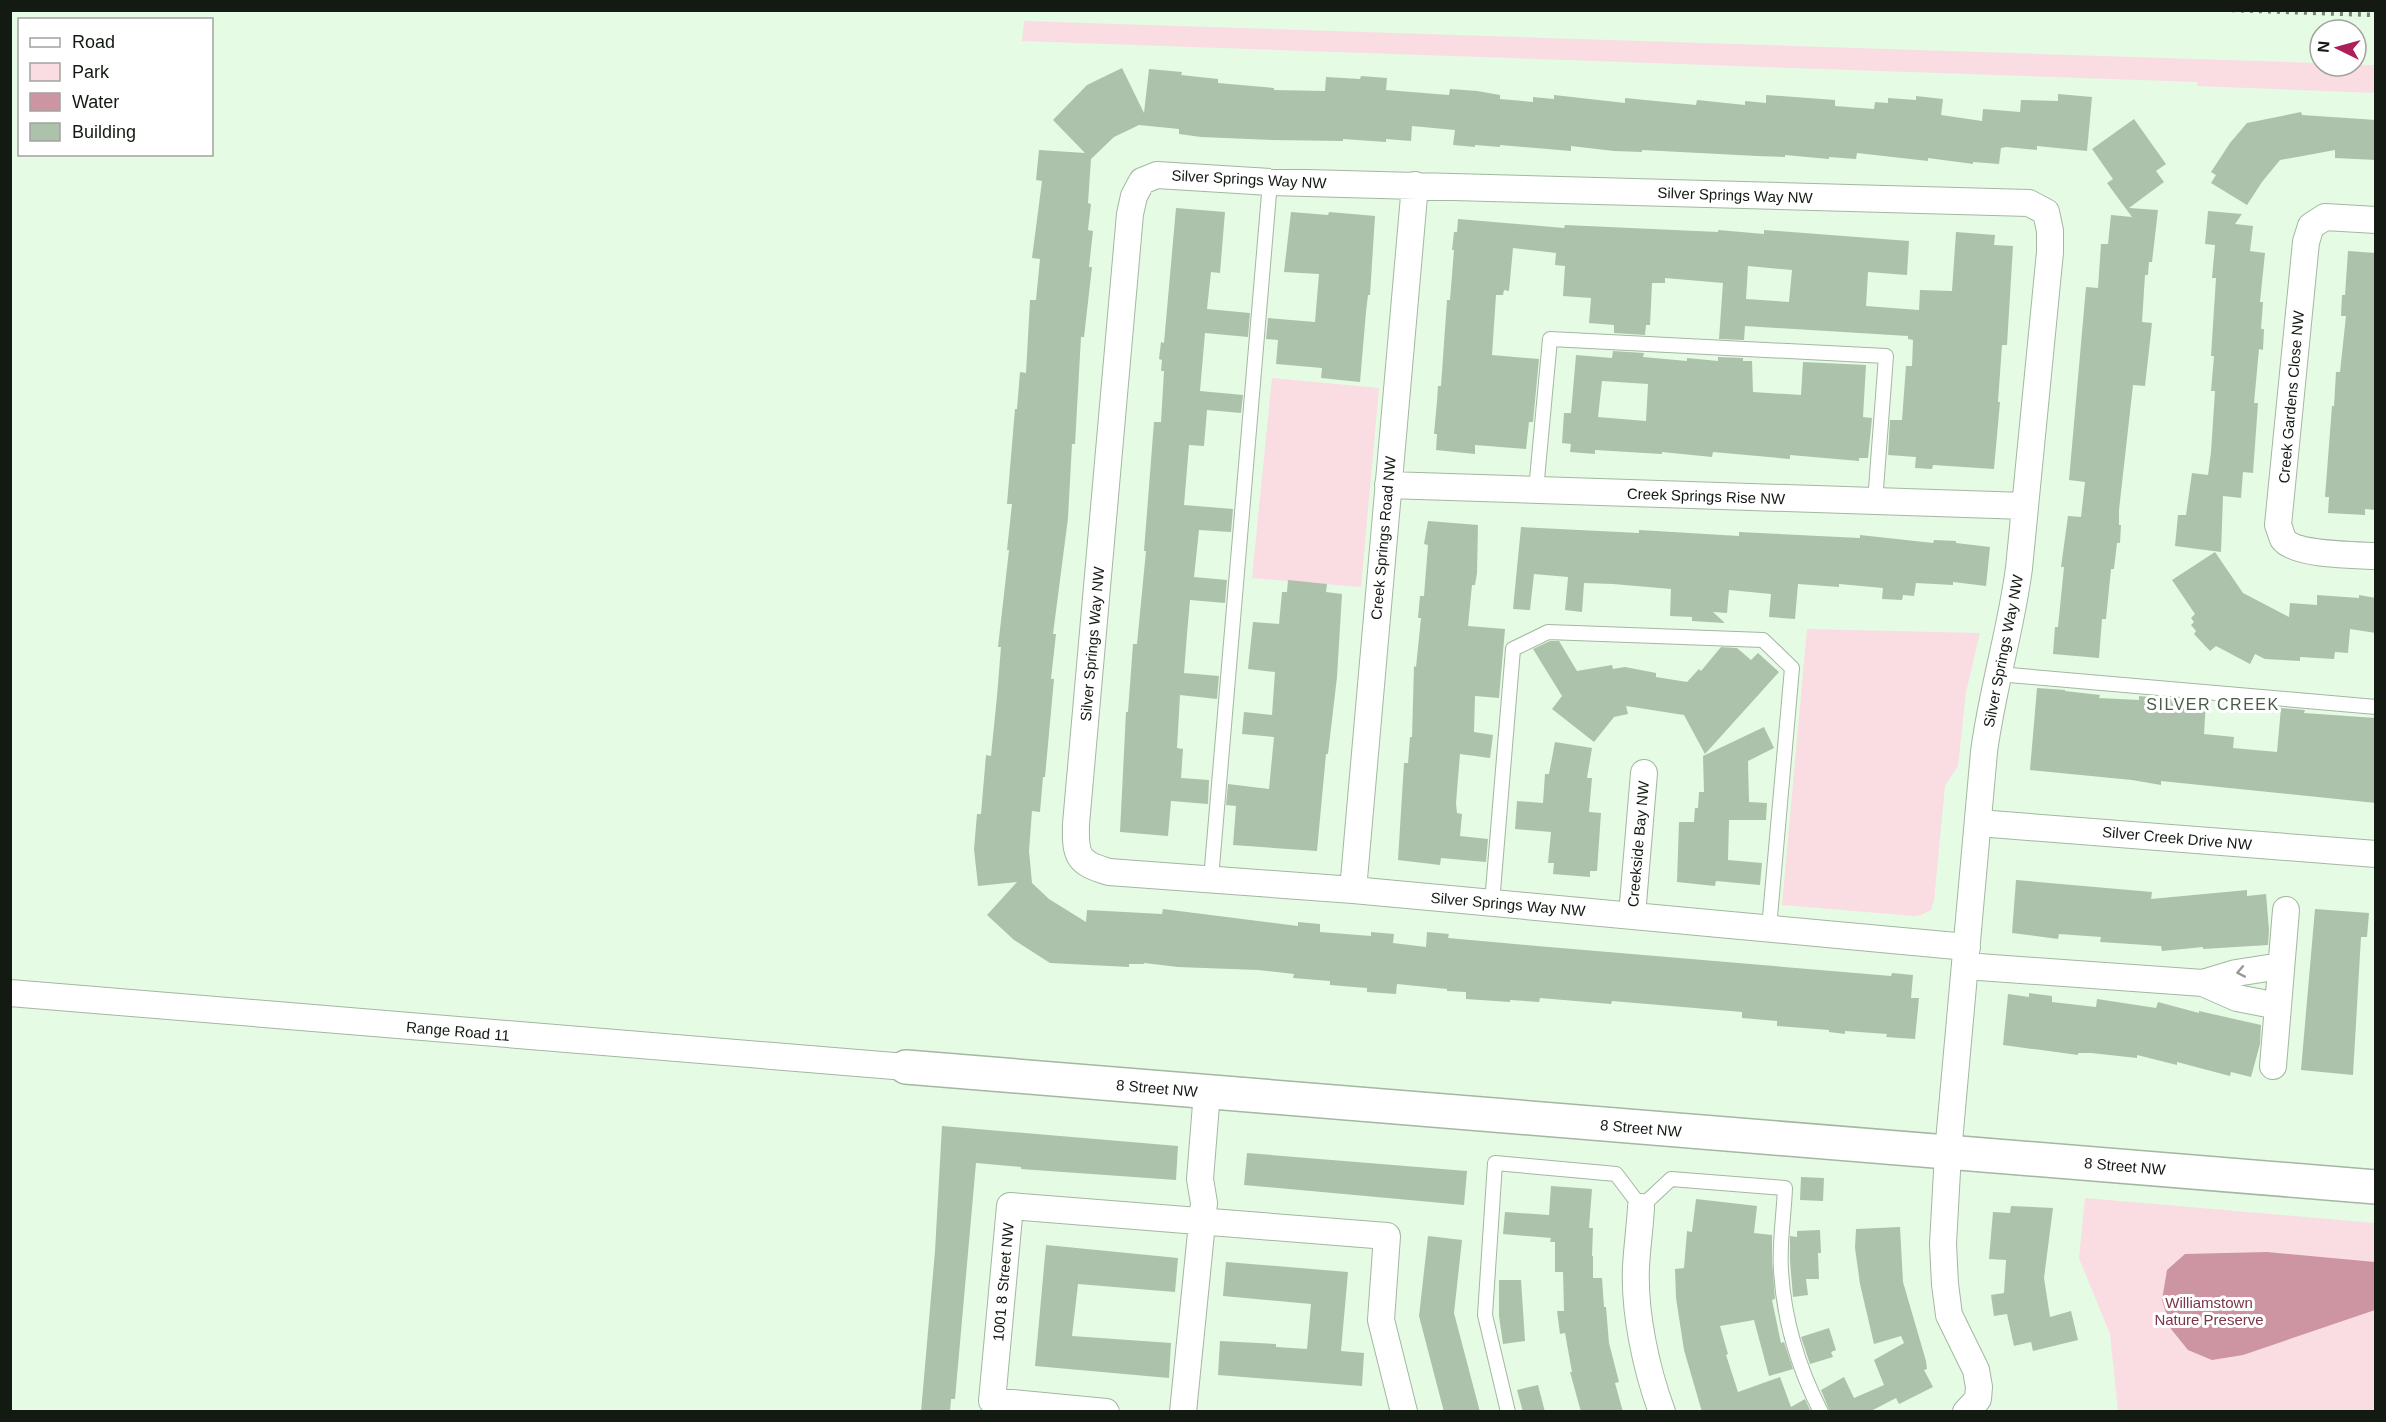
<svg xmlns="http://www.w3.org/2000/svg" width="2386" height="1422" font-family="Arial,sans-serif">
  <rect width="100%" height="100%" fill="#e5fbe3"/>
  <!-- green -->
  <path fill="#f9dde3" d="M1024 21 2320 63V66L2375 65V93L2197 86V82L1022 41Z
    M1272 378 1379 388 1361 587 1252 578Z
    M1807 629 1980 633 1966 692 1958 766 1945 786 1934 900 1931 910 1921 915 1914 916 1782 905Z
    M2085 1198 2375 1223V1411H2118L2110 1334 2079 1258Z"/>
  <!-- water -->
  <path fill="#cd94a2" d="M2267 1252 2375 1262V1310L2243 1355 2212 1360 2188 1350 2171 1329 2162 1300 2167 1270 2185 1254Z"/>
  <!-- building -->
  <path fill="#adc2ab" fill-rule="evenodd" d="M1122 68 1144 113 1149 69 1182 72 1181 75 1218 79V83L1274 88V90L1325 91 1326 77 1360 79 1361 76 1387 78 1386 90 1449 95 1450 89 1477 91 1500 95V99L1533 102V97L1554 99V95L1625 103V98L1696 105 1697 100 1745 105V101L1766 103V95L1835 100V106L1874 109 1875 102 1888 103V98L1916 100V96L1943 99 1941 115 1982 121 1983 109 2020 112 2021 100 2058 101V94L2092 97 2087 151 2037 146V150L2006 147 2001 148 1999 164 1973 162V164L1928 158V161L1857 153 1856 159 1829 157V159L1785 155V157L1757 156 1642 150V152L1614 151 1571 146V151L1500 145V147L1475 145V147L1453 145 1455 130 1412 126 1411 141 1386 139V142L1343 139V141L1272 140 1201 137 1179 134V129L1139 125 1114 137 1091 159 1088 203 1091 204 1088 230 1093 231 1089 267H1092L1084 337H1081L1075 444H1072L1068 518 1053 634H1056L1051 679H1054L1045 777H1043L1040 812 1032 811 1029 851 1032 883 1049 899 1086 922 1087 910 1162 914 1163 909 1298 926V922L1320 924V932L1371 936V932L1394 934 1393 943 1426 947 1427 932 1449 934 1448 938 1537 946 1891 976 1892 973 1913 975 1911 998H1919L1915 1039 1886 1037 1887 1034 1845 1031V1034L1829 1032V1030L1777 1026V1021L1742 1018V1012L1612 1001 1611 1004 1540 998 1539 1002 1510 1000V1002L1466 999V992L1447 991V989L1397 984 1396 994 1367 992V988L1330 985V981L1293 978 1294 974 1258 970 1178 967 1144 963V964H1129V967L1050 963 1014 940 987 915 1017 882 978 886 974 849 977 814H981L986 755 991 756 997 696 1001 647H998L1009 550H1007L1012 504H1007L1015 409H1017L1020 372 1026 373 1030 300H1036L1040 259 1032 258 1042 181 1036 180 1039 150 1085 153 1053 120 1087 85Z
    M2301 112 2302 115 2376 120V160L2335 158V150L2280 160 2262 182 2247 205 2211 183 2216 175 2211 172 2230 143 2247 123Z
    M2134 119 2166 164 2156 171 2164 182 2129 208 2158 210 2152 262H2149L2148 275H2145L2142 322 2152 323 2145 386 2133 385 2119 510V525H2121L2120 543H2117L2114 569H2111L2106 619H2102L2099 658 2053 654 2055 627H2058L2064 567H2061L2068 516 2081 517 2085 482 2069 480 2086 287 2098 288 2101 244H2108L2111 215 2132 217 2107 183 2113 179 2092 149Z
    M1176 208 1225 212 1220 273 1211 272 1207 309 1250 313 1248 337 1205 333 1200 391 1243 395 1241 413 1207 410 1204 446 1189 445 1184 505 1233 509 1231 532 1199 530 1194 577 1227 580 1225 603 1190 600 1187 634 1184 673 1219 676 1217 699 1180 695 1177 748 1183 749 1181 778 1209 780 1208 804 1171 801 1168 836 1120 832 1126 712H1128L1133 644H1137L1146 551H1144L1154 422H1161L1164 371H1161L1162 360 1159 359 1161 342 1164 343Z
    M2208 211 2242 214 2235 224 2253 226 2250 251 2265 253 2260 302H2263L2261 329H2264L2263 350 2259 349 2254 403H2258L2253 473 2243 472 2241 498 2223 496 2221 552 2175 546 2178 515H2186L2192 473 2208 475 2211 452 2215 391H2211L2214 356H2211L2216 278H2212L2215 245 2205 244Z
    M1291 212 1328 215 1329 212 1375 216 1370 295H1368L1366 312 1360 382 1321 378 1322 368 1276 364 1278 340 1266 339 1268 318 1315 322 1319 274 1284 272Z
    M1458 219 1564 228 1565 225 1718 232V230L1764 234V230L1909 241 1907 275 1868 272 1866 306 1919 310 1920 290 1952 291 1956 232 1995 235 1994 245 2013 246 2007 345H2002L1998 402H2000L1994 469 1933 465 1932 469 1915 468 1916 457 1888 455 1890 420H1902L1906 366H1912L1913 340 1908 339V336L1745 326 1744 340 1719 339 1723 283 1665 278V283H1652L1650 325H1646L1645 335 1614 333V325L1589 323 1591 298 1563 296 1565 266 1555 265 1556 253 1513 248 1509 291 1504 290 1503 295H1496L1492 355 1539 359 1533 422H1529L1526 449 1475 445V454L1436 450 1437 434H1434L1437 401 1438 386H1441L1447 300H1450L1454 250H1452L1454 232H1457ZM1748 266 1792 270 1789 302 1746 299Z
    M2348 251 2376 253V510L2365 509V515L2328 513 2329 497H2325L2332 406H2334L2336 372H2340L2346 316H2341L2342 295H2345Z
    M1613 351 1644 353 1643 357 1687 361V358L1718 361V357L1743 358V361H1752L1753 392 1801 395 1803 362 1866 365 1863 417 1872 418 1868 458H1859V461L1790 455V459L1713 452 1712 457 1662 452V454L1595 450V454L1570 452 1571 444 1562 443 1564 413H1571L1576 355 1612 358ZM1602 381 1648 384 1646 421 1598 417Z
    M1428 521 1478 525 1477 573 1475 585H1472L1468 626 1505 629 1499 698 1475 696 1474 732 1493 735 1490 758 1460 754 1456 803 1457 813 1462 814 1460 836 1488 839 1486 862 1441 858 1440 865 1398 860 1404 763H1408L1410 737H1412L1414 666 1416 667 1421 618H1418L1420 596H1424L1428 545 1424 544Z
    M1521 527 1639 533V530L1739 536V532L1860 538V535L1933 543 1934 540 1956 541V543L1990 547 1986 586 1953 582V585L1916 583 1914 596 1903 595 1902 600 1882 599 1883 588 1839 584V587L1798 584 1795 619 1769 617 1771 594 1729 590 1727 613 1713 612 1725 623 1692 621V617L1670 616 1671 589 1613 584 1584 583 1582 612 1565 610 1568 577 1534 574 1530 610 1513 609Z
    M2215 552 2243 593 2289 617 2290 603 2317 605V595L2359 598V595L2376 598V633L2350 629 2348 653 2335 652 2334 659 2300 657V661L2265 659 2255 654 2250 664 2216 646 2210 651 2194 634 2196 631 2191 625 2194 622 2191 618 2195 614 2172 580Z
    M1288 580 1327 584 1326 592 1342 594 1337 677 1328 754H1326L1317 851 1233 845 1236 806 1226 805 1228 784 1269 789 1274 737 1242 734 1244 712 1272 715 1275 672 1248 669 1253 622 1279 624 1282 592H1287Z
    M1550 641H1559L1577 671 1612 665 1613 669 1625 667 1656 673V677L1687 682 1699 669 1701 671 1721 647 1737 648 1751 660 1758 653 1779 672 1705 754 1684 715 1626 706 1628 714 1614 717 1594 742 1552 709 1562 696 1533 649Z
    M2037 688 2065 690V691L2100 695 2099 698 2139 700V696L2206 702 2204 734 2234 737 2233 748 2277 752 2281 708 2305 710 2304 713 2376 718V803L2161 781V785L2132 780 2030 770Z
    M1764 727 1774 748 1748 761 1749 802 1767 803 1766 820H1729L1728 860 1762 863 1760 885 1716 881 1715 886 1677 882 1679 822H1694L1695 808H1698L1699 792H1704L1703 756Z
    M1555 742 1592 748 1587 778H1592L1589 812 1601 813 1597 871H1590V877L1553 874 1554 863H1548L1551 832 1515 829 1517 801 1543 803 1545 774H1549Z
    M2016 880 2152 892 2151 899 2247 890V896L2266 894 2269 930 2268 945 2203 949V947L2162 951 2161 946 2100 942 2101 937 2059 934 2058 939 2012 933Z
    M2315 909 2369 913 2367 937H2361L2353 1075 2301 1070Z
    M2029 993 2052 996V1002L2096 1007 2097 999 2156 1008 2158 1002 2199 1013V1011L2261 1025 2260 1044 2251 1077 2231 1072 2230 1076 2177 1062V1065L2137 1055V1058L2091 1053H2078V1055L2003 1045 2008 994 2029 997Z
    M942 1126 1178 1146 1176 1180 1021 1169V1167L976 1163 955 1399H951L950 1412H921L935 1251Z
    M1247 1153 1467 1171 1464 1205 1244 1185Z
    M1801 1177 1824 1178 1823 1201 1800 1200Z
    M1551 1186 1592 1189 1589 1228H1593L1592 1256H1593V1278H1602L1604 1307H1606L1609 1343 1619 1382 1615 1383 1623 1412H1581L1570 1372H1572L1565 1333 1560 1334 1557 1311H1564L1563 1272H1555V1242H1550L1551 1238 1503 1234 1505 1212 1549 1215Z
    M1696 1199 1757 1206 1754 1233 1772 1235V1261L1775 1299 1772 1300 1781 1343 1784 1342 1793 1369 1769 1376 1754 1320 1720 1326 1728 1354 1726 1355 1738 1392 1780 1377 1791 1407 1805 1399 1811 1412H1702L1684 1350 1676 1298 1675 1269 1684 1268 1687 1231 1692 1232Z
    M2011 1206 2053 1208 2044 1278 2050 1317 2071 1311 2078 1340 2033 1351 2031 1342 2014 1346 2007 1314 1994 1316 1991 1295 2004 1293 2006 1260 1989 1259 1993 1212 2010 1213Z
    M1900 1227 1903 1282 1926 1361 1927 1369 1924 1370 1933 1387 1899 1404 1896 1398 1869 1412H1830L1821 1390 1844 1377 1854 1398 1884 1385 1874 1360 1904 1343 1901 1336 1874 1344 1860 1284 1855 1248 1856 1229Z
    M1820 1230 1821 1253H1818L1819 1279H1806L1808 1295 1793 1297 1790 1261V1236L1797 1237V1231Z
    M1428 1236 1462 1240 1454 1313 1480 1412H1444L1419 1316Z
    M1046 1245 1178 1258 1175 1292 1078 1284 1072 1336 1171 1343 1169 1378 1035 1366Z
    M1226 1262 1348 1272 1341 1351 1364 1353 1362 1386 1218 1375 1220 1341 1276 1344V1347L1307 1349 1311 1304 1223 1296Z
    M1499 1280H1521L1525 1341 1503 1344 1499 1316Z
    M1829 1328 1836 1350 1831 1352 1833 1357 1810 1364 1801 1337Z
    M1538 1385 1545 1412H1523L1517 1390Z"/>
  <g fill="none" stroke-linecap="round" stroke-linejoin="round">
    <!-- lane casing -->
    <g stroke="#a3b7a1" stroke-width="16">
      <path id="lane" d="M1536 490 1550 339 1886 356 1875 502
        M1998 674 2376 707
        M1211 879 1270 182
        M1492 903 1513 649 1548 632 1763 640 1792 668 1769 928
        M1508 1412 1485 1315 1495 1163 1616 1174 1641 1207 1671 1179 1785 1188C1784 1215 1779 1244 1781 1271 1784 1320 1799 1369 1821 1412"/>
    </g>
    <!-- street casing -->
    <g stroke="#a3b7a1" stroke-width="28">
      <path id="street" d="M2376 220 2325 217 2311 226 2306 242 2278 525C2280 529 2281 535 2283 539 2294 555 2355 555 2376 556
        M1388 485 2025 506
        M1978 823 2376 854
        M1353 890 1415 185
        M1632 915 1644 773
        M1965 966 2203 983 2237 998 2278 1006
        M2203 983 2236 973 2281 966
        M10 993 906 1067
        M2273 1066 2286 910
        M1641 1207C1640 1227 1637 1247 1636 1267 1634 1312 1646 1369 1662 1412
        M1106 1412 992 1401 1010 1206 1387 1236 1381 1320 1404 1412
        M1183 1412 1204 1203 1200 1179 1207 1092
        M1966 1412 1978 1399 1979 1387 1976 1370 1949 1315 1945 1284 1943 1244 1948 1153 1984 752C1992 690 2011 630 2019 568L2050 252V231L2046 212 2029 203 1270 182 1157 175 1142 181 1134 196 1130 214 1076 824C1075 857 1078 863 1109 872L1353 890 1967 947"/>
    </g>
    <!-- secondary casing -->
    <g stroke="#a3b7a1" stroke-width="36">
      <path id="secondary" d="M906 1067 2376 1187"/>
    </g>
    <!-- lane -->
    <use href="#lane" stroke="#fff" stroke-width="14"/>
    <!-- street -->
    <use href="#street" stroke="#fff" stroke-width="26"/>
    <!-- secondary -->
    <use href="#secondary" stroke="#fff" stroke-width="33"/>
    <!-- rail -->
    <path stroke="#748272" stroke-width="4.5" stroke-dasharray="3 6" stroke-linecap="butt" d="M2232 10 2376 15"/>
  </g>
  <!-- one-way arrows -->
  <defs><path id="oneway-chevron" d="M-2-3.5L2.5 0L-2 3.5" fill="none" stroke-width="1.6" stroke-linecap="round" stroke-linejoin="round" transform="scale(1.5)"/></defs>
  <use stroke="#959894" href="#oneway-chevron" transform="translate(2241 972) rotate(169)"/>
  <g text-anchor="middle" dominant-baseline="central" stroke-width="6" stroke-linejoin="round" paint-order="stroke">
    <!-- street labels -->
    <g font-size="15" fill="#131a12" stroke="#fff">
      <text transform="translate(1249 179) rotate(3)">Silver Springs Way NW</text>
      <text transform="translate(1735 195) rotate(2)">Silver Springs Way NW</text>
      <text transform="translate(2291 397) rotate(-85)">Creek Gardens Close NW</text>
      <text transform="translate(1706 496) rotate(2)">Creek Springs Rise NW</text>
      <text transform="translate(1383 538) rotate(-85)">Creek Springs Road NW</text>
      <text transform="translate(1092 644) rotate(-85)">Silver Springs Way NW</text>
      <text transform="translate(2003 651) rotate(-79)">Silver Springs Way NW</text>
      <text transform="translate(2177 838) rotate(5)">Silver Creek Drive NW</text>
      <text transform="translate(1638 844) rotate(-85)">Creekside Bay NW</text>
      <text transform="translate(1508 904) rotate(5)">Silver Springs Way NW</text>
      <text transform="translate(458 1031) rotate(5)">Range Road 11</text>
      <text transform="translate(1157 1088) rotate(5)">8 Street NW</text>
      <text transform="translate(1641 1128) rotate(5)">8 Street NW</text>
      <text transform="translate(2125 1166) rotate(5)">8 Street NW</text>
      <text transform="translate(1003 1282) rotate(-85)">1001 8 Street NW</text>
    </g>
    <!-- park labels -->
    <g font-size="15" fill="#7c354b" stroke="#fff">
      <text x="2209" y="1302">Williamstown<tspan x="2209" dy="17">Nature Preserve</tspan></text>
    </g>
    <!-- neighbourhood labels -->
    <g font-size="16" letter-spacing="1.5" fill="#4a5c49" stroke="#fff">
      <text x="2213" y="704">SILVER CREEK</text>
    </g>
  </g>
  <!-- border -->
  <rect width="2386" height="1422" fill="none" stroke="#131a12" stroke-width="24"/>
  <!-- legend -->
  <rect x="18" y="18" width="195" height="138" fill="#ffffff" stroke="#a1a3a0" stroke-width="1.5"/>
  <rect x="30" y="38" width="30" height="9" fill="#ffffff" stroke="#a1a3a0" stroke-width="1.5"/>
  <text x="72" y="48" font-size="18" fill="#131a12">Road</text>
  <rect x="30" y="63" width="30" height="18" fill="#f9dde3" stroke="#a1a3a0" stroke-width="1.5"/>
  <text x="72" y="78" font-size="18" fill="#131a12">Park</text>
  <rect x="30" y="93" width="30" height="18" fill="#cd94a2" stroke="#a1a3a0" stroke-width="1.5"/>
  <text x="72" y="108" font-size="18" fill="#131a12">Water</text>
  <rect x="30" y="123" width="30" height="18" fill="#adc2ab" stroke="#a1a3a0" stroke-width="1.5"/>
  <text x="72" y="138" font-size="18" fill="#131a12">Building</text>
  <!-- north arrow -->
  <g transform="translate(2338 48) rotate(275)"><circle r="28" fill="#ffffff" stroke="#a1a3a0" stroke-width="1.5"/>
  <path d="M0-4.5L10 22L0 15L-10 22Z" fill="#ad1f58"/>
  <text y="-9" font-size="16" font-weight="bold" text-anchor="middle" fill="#131a12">N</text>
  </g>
</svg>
